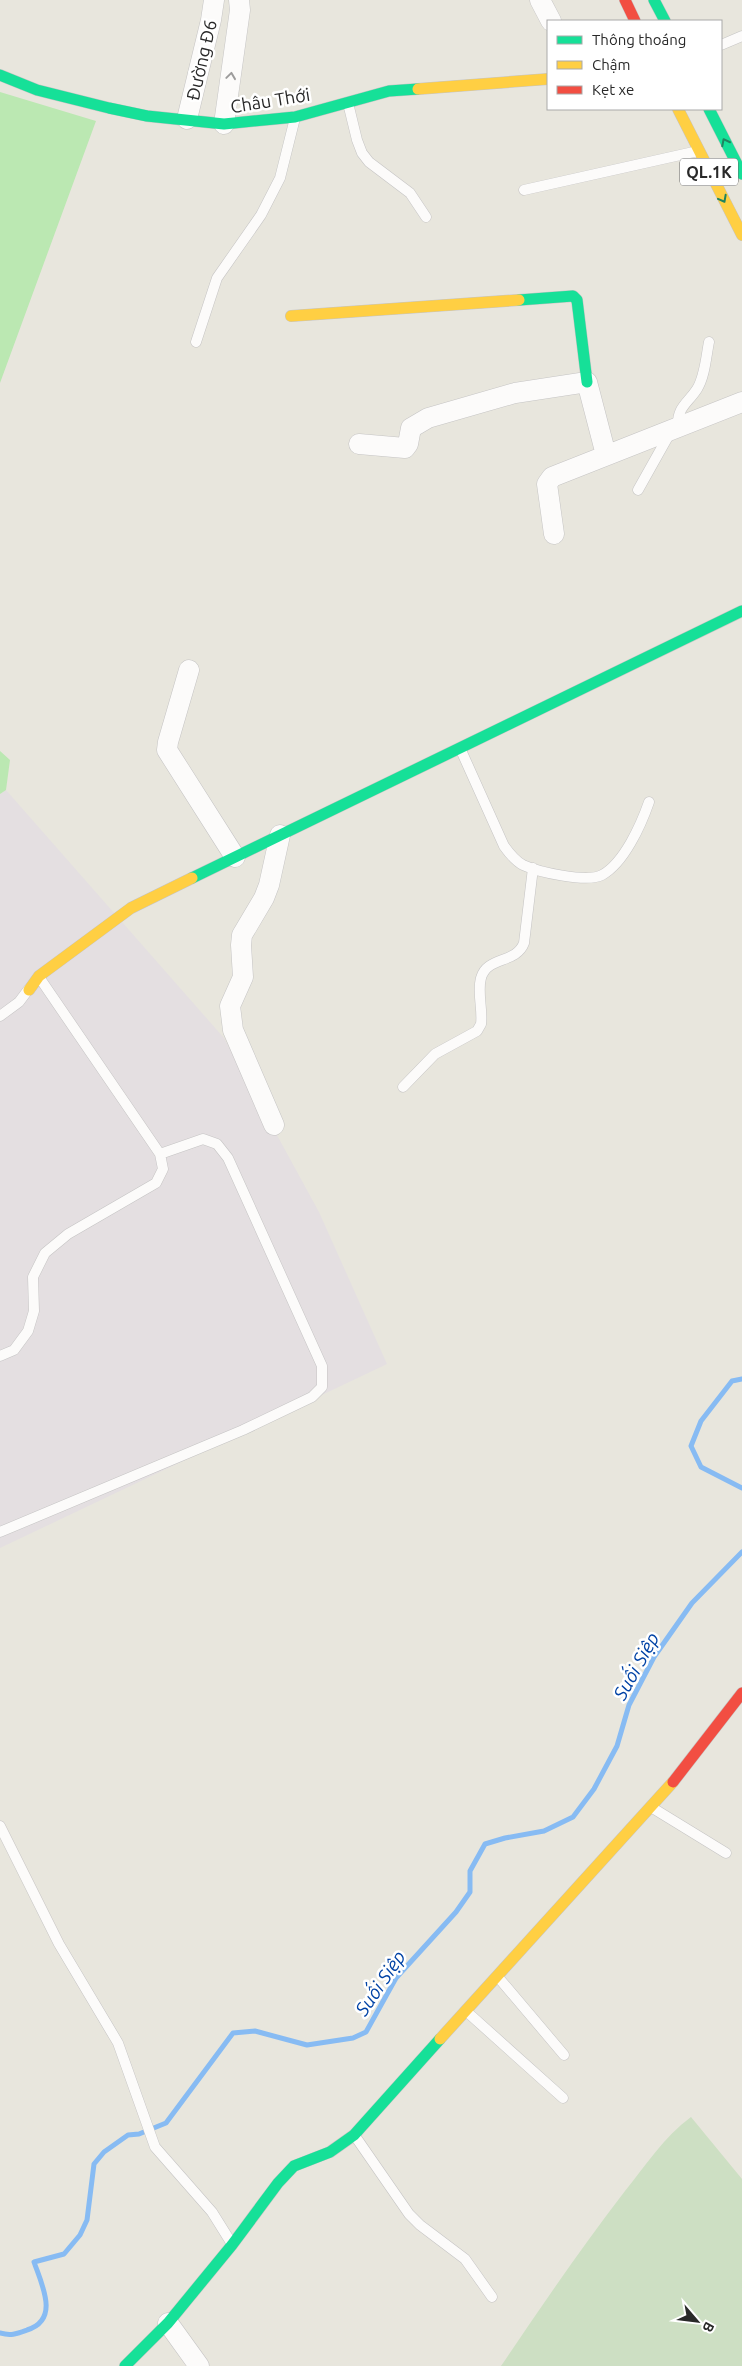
<svg xmlns="http://www.w3.org/2000/svg" width="742" height="2366" font-family="Ubuntu,sans-serif">
  <rect width="100%" height="100%" fill="#e8e6dd"/>
  <!-- industrial -->
  <path fill="#e4dfe1" d="M6 790 224 1038 319 1212 387 1364 0 1548V794Z"/>
  <!-- green -->
  <path fill="#bbe8b2" d="M0 92 96 121 0 383Z
    M0 751 10 760 6 790 0 794Z"/>
  <!-- cemetery -->
  <path fill="#cddfc3" d="M691 2117 742 2179V2366H501C541 2307 581 2248 625 2191 646 2165 664 2137 691 2117Z"/>
  <g fill="none" stroke-linecap="round" stroke-linejoin="round">
    <!-- stream -->
    <path stroke="#87bbf3" stroke-width="5" d="M742 1379 732 1381 701 1421 691 1446 701 1467 742 1488
      M0 2333C11 2336 16 2334 27 2330 60 2320 42 2285 34 2262L64 2254 80 2235 87 2220 94 2164 104 2152 128 2135 139 2134 166 2123 233 2033 255 2031 307 2045 353 2038 366 2032 396 1978 456 1912 470 1892V1871L485 1844 505 1838 544 1831 573 1817 594 1789 617 1746 629 1705 654 1657 692 1603 742 1552"/>
    <!-- lane casing -->
    <g stroke="#c5c4c4" stroke-width="11">
      <path id="lane" d="M721 45 742 36
        M348 103 357 140 362 153 369 162 410 193 426 217
        M524 190 698 151
        M196 342 217 278 261 215 280 178 295 118
        M678 426C677 407 688 403 697 389 705 376 706 357 709 342
        M638 490 670 433
        M460 748 504 846C509 853 515 861 523 865 538 872 587 883 602 875 624 863 641 825 649 802
        M0 1016 19 1002 28 990
        M403 1087 435 1054 477 1031 481 1024C483 1010 477 992 481 978 487 956 516 964 524 943L533 868
        M0 1356 14 1350 28 1331 34 1311 33 1277 45 1253 68 1234 156 1183 163 1169 160 1154 39 977
        M0 1532 243 1430 312 1397 322 1387V1366L228 1158 217 1144 203 1139 160 1154
        M651 1807 726 1853
        M0 1826 59 1944 118 2043 155 2147 212 2212 232 2244
        M498 1977 564 2055
        M466 2011 563 2098
        M355 2136 409 2214 420 2225 465 2259 492 2297"/>
    </g>
    <!-- street casing -->
    <g stroke="#c5c4c4" stroke-width="21">
      <path id="street" d="M540 0 551 21
        M187 119 211 20 214 0
        M224 124 240 10 239 0
        M359 444 405 448 408 444 411 428 428 418 515 393 587 382 606 455
        M554 534 547 484 552 477 742 402
        M189 670 168 742 167 750 235 857
        M274 1125 233 1030 230 1006 243 977 241 945 242 935 264 898 269 885 280 835
        M168 2323 199 2366"/>
    </g>
    <!-- fast casing -->
    <g stroke="#c5c4c4" stroke-width="12">
      <path id="fast" d="M654 0 665 21
        M0 75 37 90 109 108 147 116 224 124 295 117 389 91 418 89
        M709 109 742 174
        M519 300 573 296 577 300 587 382
        M192 878 742 611
        M125 2366 168 2323 232 2245 278 2183 294 2166 330 2152 354 2135 440 2039"/>
    </g>
    <!-- slow casing -->
    <g stroke="#c5c4c4" stroke-width="12">
      <path id="slow" d="M418 89 548 79
        M678 109 742 235
        M291 316 519 300
        M29 990 39 976 131 908 192 878
        M440 2039 673 1782"/>
    </g>
    <!-- jam casing -->
    <g stroke="#c5c4c4" stroke-width="12">
      <path id="jam" d="M625 0 635 21
        M673 1782 742 1693"/>
    </g>
    <!-- lane -->
    <use href="#lane" stroke="#fcfbfa" stroke-width="10"/>
    <!-- street -->
    <use href="#street" stroke="#fcfbfa" stroke-width="20"/>
    <!-- fast -->
    <use href="#fast" stroke="#16e098" stroke-width="11"/>
    <!-- slow -->
    <use href="#slow" stroke="#ffcf43" stroke-width="11"/>
    <!-- jam -->
    <use href="#jam" stroke="#f24e42" stroke-width="11"/>
  </g>
  <!-- one-way arrows -->
  <defs><path id="oneway-chevron" d="M-2-3.5L2.5 0L-2 3.5" fill="none" stroke-width="1.6" stroke-linecap="round" stroke-linejoin="round" transform="scale(1.25)"/></defs>
  <use stroke="#9d9c9c" href="#oneway-chevron" transform="translate(231 76) rotate(-82)"/>
  <g stroke="#208460">
    <use href="#oneway-chevron" transform="translate(725 142) rotate(-117)"/>
    <use href="#oneway-chevron" transform="translate(723 199) rotate(62)"/>
  </g>
  <g text-anchor="middle" dominant-baseline="central" stroke-width="5" stroke-linejoin="round" paint-order="stroke">
    <!-- shield labels -->
    <rect fill="#fff" stroke="#696969" stroke-width="1" x="680" y="158.5" width="58" height="27" rx="4"/>
    <g font-size="16" font-weight="bold" fill="#292929">
      <text x="709" y="172">QL.1K</text>
    </g>
    <!-- street labels -->
    <g font-size="18" fill="#292929" stroke="#fff">
      <text transform="translate(201 60) rotate(-77)">Đường Đ6</text>
      <text transform="translate(270 100) rotate(-9)">Châu Thới</text>
    </g>
    <!-- water labels -->
    <g font-size="19" font-style="italic" fill="#0042a5" stroke="#fff">
      <text transform="translate(636 1666) rotate(-61)">Suối Siệp</text>
      <text transform="translate(380 1983) rotate(-56)">Suối Siệp</text>
    </g>
  </g>
  <!-- legend -->
  <rect x="547" y="20" width="175" height="90" fill="#ffffff" stroke="#a9a9a9"/>
  <rect x="557" y="36" width="25" height="8" fill="#16e098" stroke="#a9a9a9"/>
  <text x="592" y="45" font-size="15" fill="#292929">Thông thoáng</text>
  <rect x="557" y="61" width="25" height="8" fill="#ffcf43" stroke="#a9a9a9"/>
  <text x="592" y="70" font-size="15" fill="#292929">Chậm</text>
  <rect x="557" y="86" width="25" height="8" fill="#f24e42" stroke="#a9a9a9"/>
  <text x="592" y="95" font-size="15" fill="#292929">Kẹt xe</text>
  <!-- north arrow -->
  <g transform="translate(697 2321) rotate(118)" stroke="#ffffff" stroke-width="4" paint-order="stroke">
  <path d="M0-4L9 19L0 12L-9 19Z" fill="#292929"/>
  <text y="-8" font-size="14" font-weight="bold" text-anchor="middle" fill="#292929">B</text>
  </g>
</svg>
